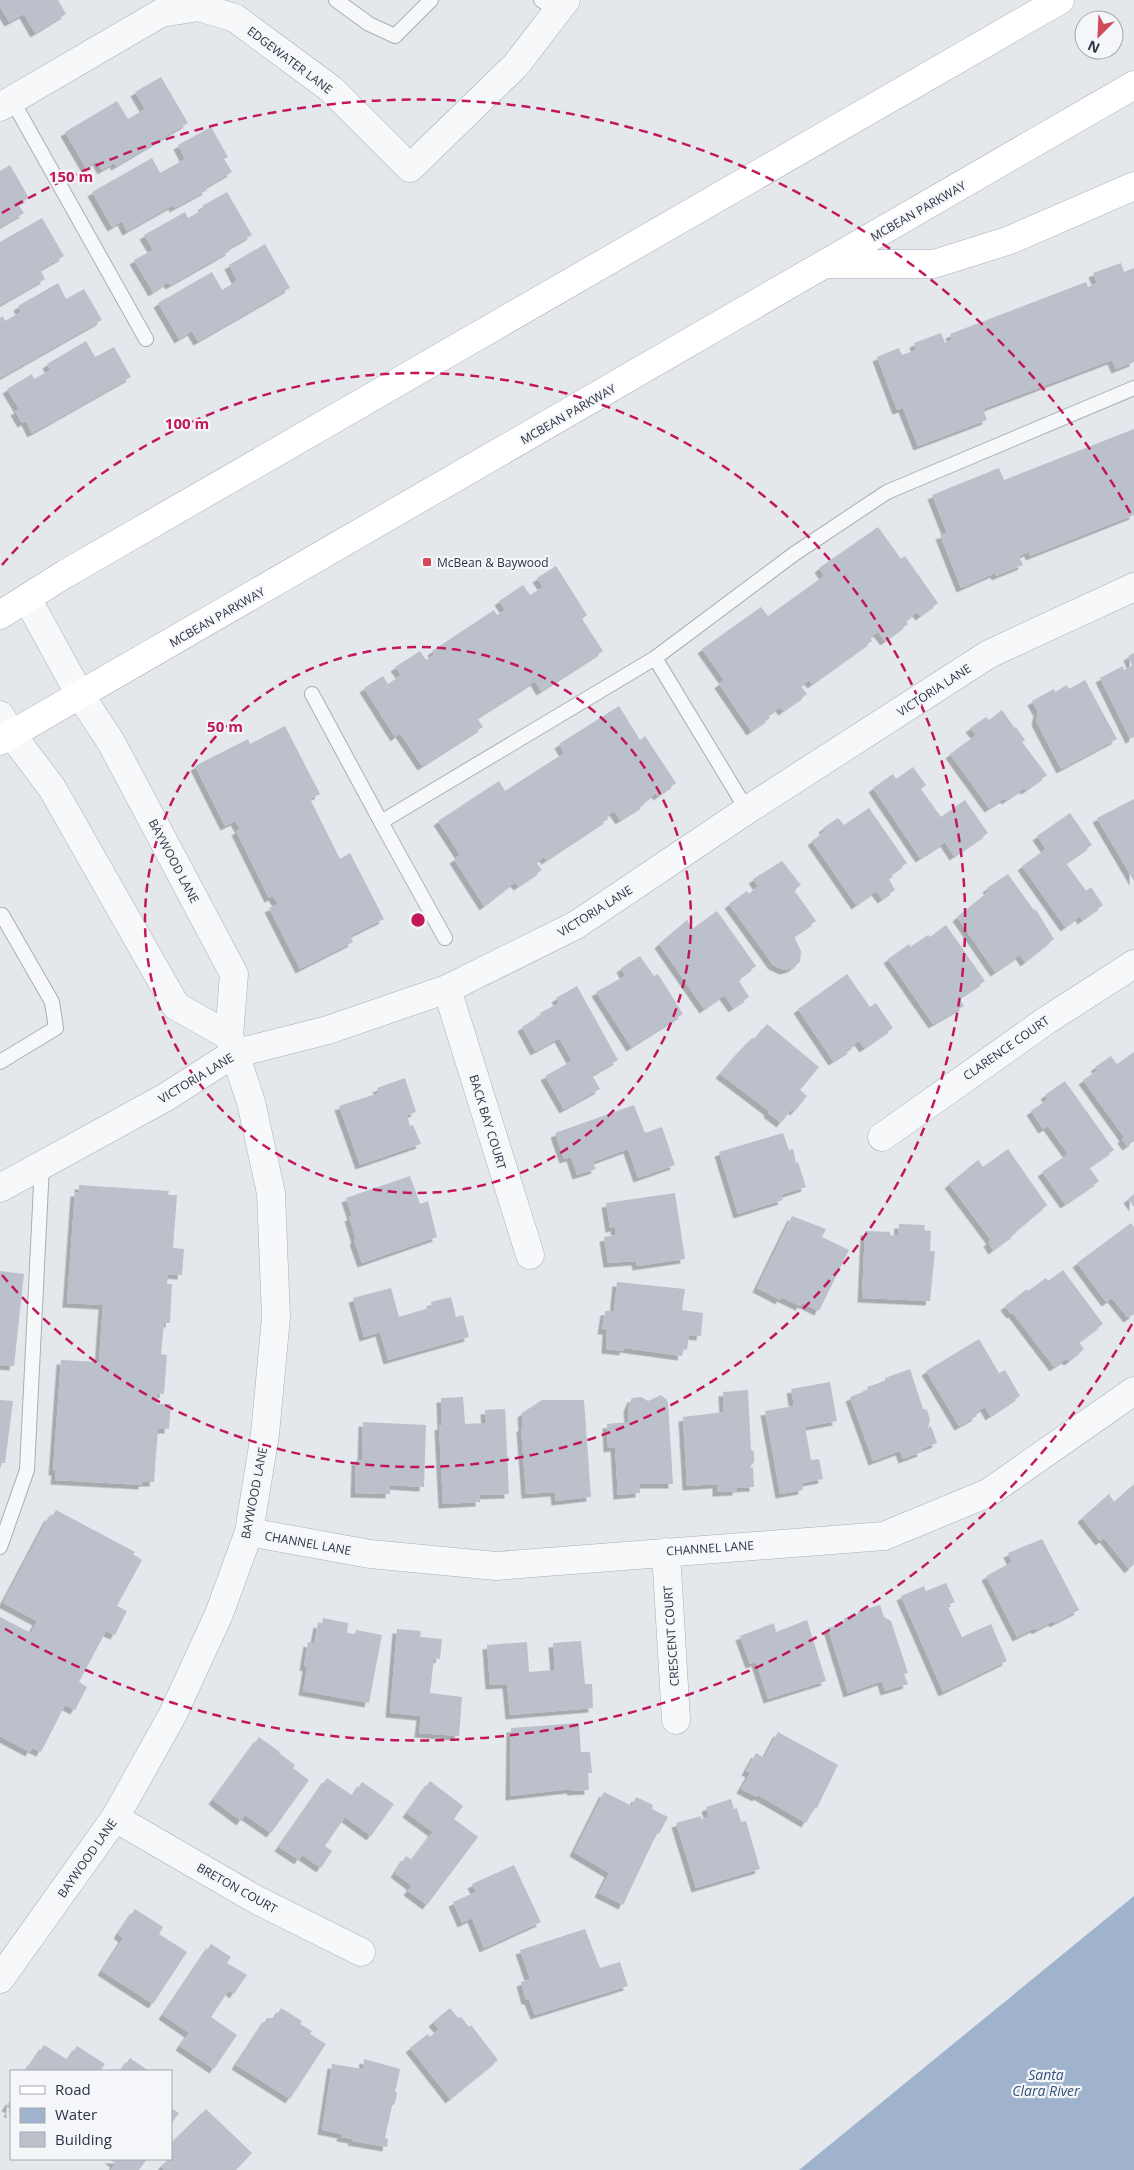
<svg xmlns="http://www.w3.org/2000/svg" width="1134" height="2170" font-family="'Open Sans',sans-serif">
  <defs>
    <filter id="shadow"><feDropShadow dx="-4.5" dy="4.5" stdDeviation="0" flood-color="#0004"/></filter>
  </defs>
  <rect width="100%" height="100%" fill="#e4e7ec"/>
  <!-- water -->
  <path fill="#9fb4cc" d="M1134 1896V2170H799Z"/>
  <!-- building -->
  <path fill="#bbc0ca" filter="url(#shadow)" d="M0 0H58L66 14 35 33 24 14 9 22 0 7Z
    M161 77 188 123 116 166 114 163 102 170 97 161 86 168 65 132 117 101 128 119 145 109 135 92Z
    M211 127 228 157 224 159 232 172 206 187 207 190 174 208 173 205 127 231 122 221 112 227 92 192 152 158 160 173 185 159 178 145Z
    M10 165 29 198 18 204 24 213 0 227V171Z
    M227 192 252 235 229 248 230 251 170 285 168 282 153 292 134 260 153 250 144 235 185 212 188 218 204 209 202 206Z
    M42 218 64 256 40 270 45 279 0 305V242Z
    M265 244 290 288 198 341 192 331 179 339 158 303 212 272 222 290 237 281 229 265Z
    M1121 263 1124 272 1134 268V362L1116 369 1112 360 983 409 987 420 918 446 903 408 897 410 877 357 899 348 902 355 916 350 914 343 941 333 945 343 952 339 950 334 1086 282 1088 287 1097 283 1093 273Z
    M58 283 66 299 84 289 102 320 0 378V318L3 316 5 321 21 312 18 306Z
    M86 341 95 357 114 347 131 377 32 433 26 421 22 423 15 411 19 409 7 389 32 374 34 379 50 370 47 364Z
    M1134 429V515L1030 556 1029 552 1019 556 1023 565 996 576 995 573 961 588 940 535 947 533 932 495 999 468 1004 480Z
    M878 527 901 559 905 556 938 603 920 616 917 612 906 621 908 624 885 641 878 632 870 637 872 641 812 684 809 680 801 686 807 694 783 711 780 707 768 715 770 718 751 731 719 684 724 680 702 649 761 607 768 616 824 576 819 568Z
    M556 566 587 615 582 619 603 651 541 691 535 681 477 718 483 727 422 766 400 733 395 737 364 688 383 676 388 684 401 675 395 667 420 651 426 660 434 655 432 651 494 610 497 615 505 610 499 601 523 585 530 595 543 587 537 578Z
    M1134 653V737L1130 739 1100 678 1123 666 1124 670 1132 666 1128 656Z
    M1085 680 1117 739 1061 769 1036 721 1038 712 1032 701 1054 689 1055 692 1067 685 1069 689Z
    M619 706 640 740 645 736 676 783 658 796 656 793 643 802 645 804 620 820 614 811 606 816 608 819 546 860 544 857 536 862 542 870 518 886 515 882 484 906 454 859 460 855 438 821 499 781 505 791 564 753 559 744Z
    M1002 710 1014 727 1013 729 1016 727 1025 740 1022 742 1047 775 1026 790 1024 788 1006 800 1005 798 989 808 950 754 976 735 970 728 986 717 989 720Z
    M285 726 320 794 310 799 340 859 350 853 384 919 350 936 353 942 300 969 269 908 278 904 273 896 269 898 236 831 240 829 235 821 225 826 195 766 248 739 250 744Z
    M913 767 926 785 921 789 941 817 965 800 988 833 954 856 945 842 920 858 873 788 893 774 896 779Z
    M1134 799V881L1097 818Z
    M869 808 907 863 891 874 893 877 889 879 895 890 882 899 876 891 856 905 812 841 825 831 823 828 838 818 844 825Z
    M1070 813 1092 845 1066 863 1086 891 1091 887 1103 905 1082 920 1080 916 1065 927 1022 866 1046 849 1037 836Z
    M782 861 801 885 794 890 816 921 794 936 801 951 800 962 792 968 784 970 773 965 729 904 747 891 749 894 758 886 753 879Z
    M1008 874 1033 909 1036 910 1054 939 1025 962 1020 955 995 972 957 917 989 891 987 888Z
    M717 911 756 966 740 978 741 980 739 981 749 997 733 1008 724 995 704 1009 659 944 687 920 692 929Z
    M946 925 985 981 959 998 964 1006 933 1024 888 959 909 944 910 947 928 935 930 937Z
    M640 956 654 976 658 974 683 1014 631 1047 596 992 625 976 621 968Z
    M847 974 870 1007 876 1003 893 1028 864 1048 859 1041 850 1047 852 1049 833 1061 798 1009Z
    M577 986 618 1060 592 1075 600 1089 564 1109 545 1076 572 1061 559 1038 535 1051 522 1027 541 1015 540 1013 559 1003 556 998Z
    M767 1024 819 1067 800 1090 807 1096 795 1111 792 1109 781 1123 768 1113 769 1111 720 1074 737 1054 752 1038 755 1039Z
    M1134 1052V1141L1127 1146 1122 1139 1124 1137 1083 1080 1098 1070 1095 1067 1111 1056 1117 1064Z
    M405 1078 416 1112 407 1115 410 1126 413 1125 421 1144 360 1165 339 1106 379 1093 377 1088Z
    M1065 1081 1114 1150 1089 1167 1099 1181 1065 1204 1042 1172 1068 1154 1048 1126 1043 1129 1031 1111 1048 1099 1045 1095Z
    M634 1105 645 1133 662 1127 675 1165 638 1178 628 1149 593 1162 596 1169 577 1175 571 1157 564 1159 555 1133Z
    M783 1133 789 1150 793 1149 796 1163 798 1162 806 1187 781 1195 783 1200 738 1214 719 1152Z
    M1008 1149 1047 1205 1015 1232 1016 1233 993 1250 988 1242 991 1240 949 1184 978 1160 983 1167Z
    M410 1176 420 1204 428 1201 437 1237 362 1263 354 1240 356 1239 349 1217 352 1216 346 1198Z
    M79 1185 169 1191 168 1195H177L173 1248 184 1249 182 1275 168 1274 167 1284H172L170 1323H164L161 1354 167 1355 164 1394 158 1393 157 1404H171L169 1429H158L154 1482H143V1485L55 1480 56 1471H53L61 1360 99 1362 103 1305 67 1303 75 1192H79Z
    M675 1193 685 1259 637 1266 636 1261 608 1263 604 1237 616 1235 615 1227 610 1228 606 1203Z
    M1134 1194V1207L1128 1199Z
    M792 1216 826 1229 822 1237 849 1250 819 1311 802 1303 800 1306 781 1297 780 1300 757 1288Z
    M1131 1223 1134 1227V1314L1128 1318 1112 1298 1106 1302 1077 1263Z
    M899 1224 925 1225 924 1230 931 1231 930 1251H935L930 1301 862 1298 865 1231 890 1232V1235L898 1236Z
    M1063 1270 1103 1324 1079 1342 1084 1349 1069 1361 1066 1359 1054 1367 1013 1313 1011 1314 1005 1306 1027 1289 1028 1291 1046 1278 1048 1281Z
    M0 1271 24 1274 14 1366 0 1365Z
    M617 1282 685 1289 682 1310 703 1313 701 1336 689 1335 687 1350 683 1349 682 1356 624 1348V1351L606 1349 607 1330H602L605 1311H614Z
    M391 1288 399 1317 432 1307 431 1302 451 1297 456 1317 463 1315 469 1337 388 1360 380 1332 364 1337 353 1298Z
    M979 1339 999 1373 1005 1370 1020 1396 990 1416 985 1407 975 1413 977 1416 959 1426 926 1371Z
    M910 1369 923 1409 927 1410 930 1420 928 1428 931 1426 937 1443 921 1449 922 1452 903 1459 900 1451 873 1461 850 1397 868 1390 867 1387 885 1381V1378Z
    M830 1382 837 1421 805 1427 811 1460 819 1459 823 1479 802 1483 803 1490 780 1494 765 1411 794 1406 791 1389Z
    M748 1390 751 1450 754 1452V1462L750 1467 753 1468 754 1487 737 1488V1491L717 1492V1484L687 1486 683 1417 724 1412 723 1392Z
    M661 1395 667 1400 668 1404 673 1484H640V1493L618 1495 615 1447 608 1448 607 1424 629 1422 628 1407 632 1398 641 1397 648 1401Z
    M463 1397 465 1424 486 1423 485 1410 505 1409 509 1494 480 1495V1502L443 1504 439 1426 442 1425 441 1398Z
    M0 1400 13 1401 5 1463H0Z
    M542 1400H584L591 1497 556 1501 555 1492 526 1494 521 1427H523L522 1413Z
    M363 1422 426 1425 424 1487 390 1485V1494L355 1493 356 1460 362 1461Z
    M1134 1484V1564L1129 1569 1104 1538 1100 1541 1082 1518 1109 1494 1114 1502Z
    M56 1510 135 1552 133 1554 142 1560 117 1606 127 1611 115 1635 106 1631 79 1682 87 1687 75 1710 65 1705 41 1752 32 1748 30 1752 0 1736V1617L31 1633 37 1621 3 1603 49 1516 52 1517Z
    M1042 1539 1079 1610 1054 1623 1053 1621 1036 1630 1035 1628 1017 1637 986 1576 1012 1562 1008 1553Z
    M946 1583 955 1602 947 1605 962 1637 991 1624 1007 1661 943 1692 901 1596 924 1586 926 1591Z
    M880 1605 884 1617 891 1621 908 1673 904 1674 908 1684 885 1691 882 1681 848 1693 828 1628 845 1622 844 1618 858 1614V1611Z
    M323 1618 348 1623 347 1633 355 1634 356 1630 382 1635 369 1703 303 1691 307 1667 304 1666 308 1642 314 1644 318 1623 322 1624Z
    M807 1620 826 1681 768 1699 756 1662 750 1664 740 1636 774 1623 776 1632Z
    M397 1629 421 1631 420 1637 442 1639 440 1659 434 1658 430 1693 462 1697 459 1736 419 1733 421 1716 390 1713Z
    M581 1641 585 1684H592L593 1708 510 1715 507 1684 490 1685 487 1645 527 1642 529 1672 555 1670 553 1643Z
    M579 1723 581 1752H590L592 1773H588L589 1790 572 1791 571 1789 510 1796 511 1728Z
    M778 1732 838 1765 817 1808 815 1807 806 1823 758 1795 757 1797 741 1789 750 1773 746 1771 756 1753 764 1758Z
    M259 1737 280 1752 279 1753 295 1765 293 1768 309 1780 271 1833 245 1815 241 1821 213 1800Z
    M327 1778 353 1796 362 1782 394 1804 371 1836 345 1817 325 1846 332 1851 321 1868 302 1855 299 1860 279 1847Z
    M430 1781 463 1806 454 1819 478 1837 427 1905 408 1891 412 1886 395 1873 406 1856 412 1860 433 1832 407 1813Z
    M604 1792 632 1806 636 1797 653 1805 652 1809 668 1817 659 1834 657 1833 623 1905 599 1893 609 1873 574 1852Z
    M731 1799 734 1809 737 1808 741 1822 746 1821 760 1869 696 1888 676 1823 701 1816V1819L709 1817 706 1807Z
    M514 1865 541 1922 484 1948 472 1918 462 1923 453 1902 476 1892 472 1884Z
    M135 1909 163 1927 159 1934 187 1952 153 2004 102 1971 123 1938 118 1934Z
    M585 1929 600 1968 620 1962 628 1986 535 2015 529 2000H526L521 1982 530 1979 520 1950Z
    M211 1944 231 1957 227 1963 247 1975 234 1994 229 1990 211 2017 237 2035 214 2069 180 2046 189 2033 163 2015Z
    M281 2008 302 2021 300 2024 312 2031 310 2034 326 2044 290 2099 236 2065 267 2018H275Z
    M450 2008 458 2018 461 2017 469 2027 471 2025 498 2060 450 2099 410 2048 428 2034 430 2037 439 2029 433 2022Z
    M44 2045 68 2060 77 2046 105 2064 100 2071H24L28 2065 30 2066Z
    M130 2058 149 2071H121Z
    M364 2059 400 2069 396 2089 394 2090 397 2093 395 2103 392 2106 385 2138 388 2139 387 2147 352 2141 353 2139 341 2137 342 2134 322 2130 332 2064 363 2069Z
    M11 2099V2114L8 2112 11 2109 6 2107Z
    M171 2108 179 2113 171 2124Z
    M206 2109 252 2153 236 2170H164L161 2167 168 2159H171V2143Z
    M109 2159H147L139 2170H111L115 2163Z"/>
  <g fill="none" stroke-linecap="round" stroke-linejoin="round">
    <!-- service casing -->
    <g stroke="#a9aeb7" stroke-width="16">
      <path id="service" d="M336 0 369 24 395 36 431 0
        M541 0 557 11
        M12 100 146 339
        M655 658 794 554 887 492 1134 388
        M312 694 381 822
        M445 938 381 822 655 658 747 810
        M0 1062 56 1028 52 1002 2 915
        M0 1547 27 1470 42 1165"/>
    </g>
    <!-- minor casing -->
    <g stroke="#a9aeb7" stroke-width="29">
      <path id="minor" d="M0 107 161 13 199 7 235 18 331 89 410 168 516 65 566 0
        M0 715 12 735 52 788 176 1006 229 1036
        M447 989 530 1255
        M882 1137 1047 1020 1134 964
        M0 1188 166 1097 233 1054 328 1030 447 989 576 925 747 810 989 654 1134 587
        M249 1532 370 1554 496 1566 884 1536 988 1493 1134 1391
        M666 1552 676 1720
        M115 1818 255 1899 361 1952
        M0 1979 115 1818 173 1714 219 1614 249 1532 265 1434 276 1317 271 1193 251 1102 229 1036 234 974 111 742 80 695 28 600"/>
    </g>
    <!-- secondary casing -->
    <g stroke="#a9aeb7" stroke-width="29">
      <path id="secondary" d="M828 264H934L1010 240 1134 186
        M0 615 65 574 1060 0
        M0 741 1134 85"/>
    </g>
    <!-- service -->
    <use href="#service" stroke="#f7f8fa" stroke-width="14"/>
    <!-- minor -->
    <use href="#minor" stroke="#f7f8fa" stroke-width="28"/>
    <!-- secondary -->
    <use href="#secondary" stroke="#fff" stroke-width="28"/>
  </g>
  <!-- distance rings -->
  <g fill="none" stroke="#c2185b" stroke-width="2.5" stroke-dasharray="9 6">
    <circle cx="418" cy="920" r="273"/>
    <path d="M2 565A547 547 0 1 1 2 1275"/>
    <path d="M1132 1324A820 820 0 0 1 2 1627M2 213A820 820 0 0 1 1132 516"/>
  </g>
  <!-- markers -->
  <rect fill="#d1495b" stroke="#f4f6f9" stroke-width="2" x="422" y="557" width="10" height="10" rx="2.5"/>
  <g text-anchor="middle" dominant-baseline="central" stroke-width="4.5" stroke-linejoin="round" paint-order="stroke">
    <!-- street labels -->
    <g font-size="12" fill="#2b3445" stroke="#f4f6f9">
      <text transform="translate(290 60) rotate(37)">EDGEWATER LANE</text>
      <text transform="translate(918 211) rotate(-30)">MCBEAN PARKWAY</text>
      <text transform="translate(568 414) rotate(-30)">MCBEAN PARKWAY</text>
      <text transform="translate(217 617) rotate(-30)">MCBEAN PARKWAY</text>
      <text transform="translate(934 690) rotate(-33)">VICTORIA LANE</text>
      <text transform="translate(174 861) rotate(62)">BAYWOOD LANE</text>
      <text transform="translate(595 911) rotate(-32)">VICTORIA LANE</text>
      <text transform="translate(1006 1048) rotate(-35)">CLARENCE COURT</text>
      <text transform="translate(196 1078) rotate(-31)">VICTORIA LANE</text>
      <text transform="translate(488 1122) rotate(73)">BACK BAY COURT</text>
      <text transform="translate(254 1493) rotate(-79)">BAYWOOD LANE</text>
      <text transform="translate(308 1543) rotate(10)">CHANNEL LANE</text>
      <text transform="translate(710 1548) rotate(-4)">CHANNEL LANE</text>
      <text transform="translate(671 1636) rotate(-94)">CRESCENT COURT</text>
      <text transform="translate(87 1858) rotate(-55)">BAYWOOD LANE</text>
      <text transform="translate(237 1888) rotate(29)">BRETON COURT</text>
    </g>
    <!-- poi labels -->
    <g font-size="12" fill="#2b3445" stroke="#f4f6f9" text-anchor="start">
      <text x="437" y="562">McBean &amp; Baywood</text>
    </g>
    <!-- water labels -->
    <g font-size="14" font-style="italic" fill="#34527a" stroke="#f4f6f9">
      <text x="1046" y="2074">Santa<tspan x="1046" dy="16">Clara River</tspan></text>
    </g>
  </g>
  <circle cx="418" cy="920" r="8" fill="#c2185b" stroke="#f4f6f9" stroke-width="2.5"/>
  <g font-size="15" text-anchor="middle" font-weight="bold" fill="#c2185b" stroke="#f4f6f9" stroke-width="4.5" stroke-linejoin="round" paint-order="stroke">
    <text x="71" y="182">150 m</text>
    <text x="187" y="429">100 m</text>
    <text x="225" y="732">50 m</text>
  </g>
  <!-- legend -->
  <rect x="10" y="2070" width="162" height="90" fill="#f4f6f9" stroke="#a4a8b1"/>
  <rect x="20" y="2086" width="25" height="8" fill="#ffffff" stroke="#a4a8b1"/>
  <text x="55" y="2095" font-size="15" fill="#2b3445">Road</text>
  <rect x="20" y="2108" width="25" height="15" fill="#9fb4cc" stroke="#a4a8b1"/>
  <text x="55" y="2120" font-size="15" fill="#2b3445">Water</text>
  <rect x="20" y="2132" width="25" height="15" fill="#bbc0ca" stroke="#a4a8b1"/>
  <text x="55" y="2145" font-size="15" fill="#2b3445">Building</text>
  <!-- north arrow -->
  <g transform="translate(1099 35) rotate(204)"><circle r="24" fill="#f4f6f9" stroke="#a4a8b1"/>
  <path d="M0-4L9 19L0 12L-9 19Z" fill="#d1495b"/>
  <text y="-8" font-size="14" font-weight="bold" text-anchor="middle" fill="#2b3445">N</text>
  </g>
</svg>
